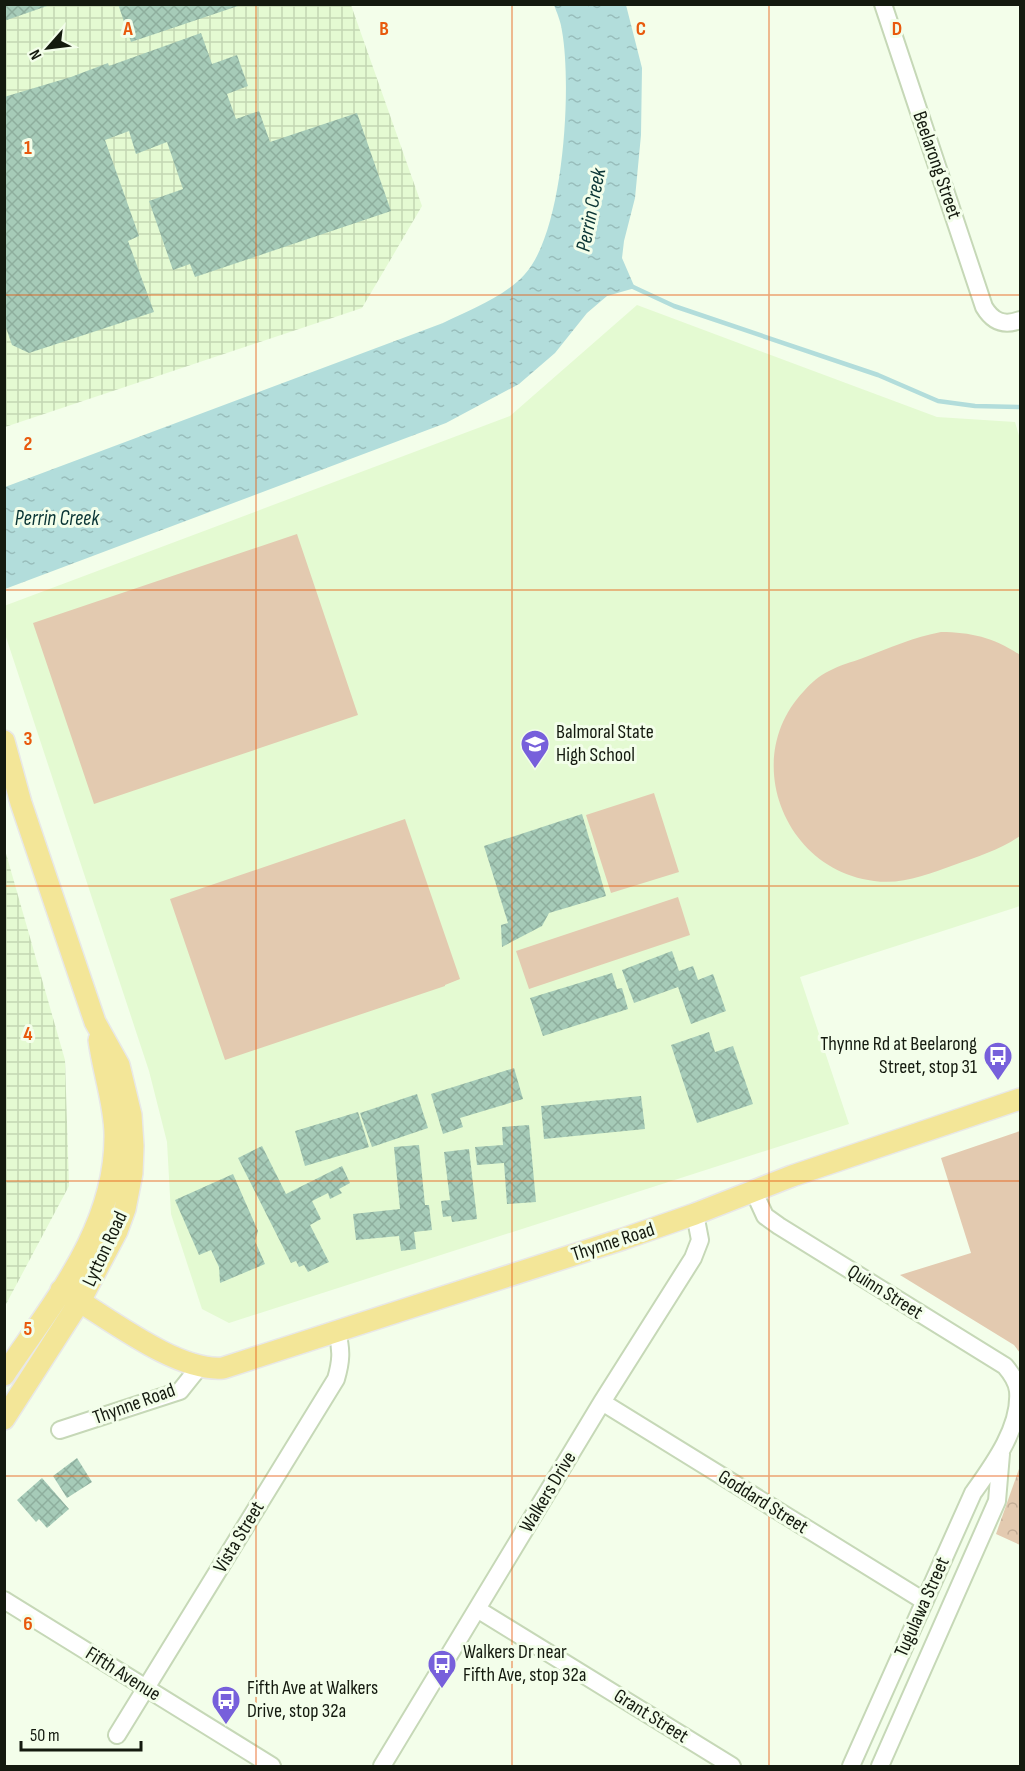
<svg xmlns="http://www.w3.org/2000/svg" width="1025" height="1771" font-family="'Sofia Sans Condensed',sans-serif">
  <defs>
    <pattern id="industrial-grid" width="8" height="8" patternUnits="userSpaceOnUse" patternTransform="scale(1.5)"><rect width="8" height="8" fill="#e4fad2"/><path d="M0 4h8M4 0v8" fill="none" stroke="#c3d6b3"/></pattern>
    <pattern id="park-crowns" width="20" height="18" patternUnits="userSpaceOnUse" patternTransform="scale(1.5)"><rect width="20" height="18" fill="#e3cab0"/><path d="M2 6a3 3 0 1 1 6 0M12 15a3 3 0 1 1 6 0" fill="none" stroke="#c2ad96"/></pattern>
    <pattern id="water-ripples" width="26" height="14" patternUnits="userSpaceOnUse" patternTransform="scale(1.5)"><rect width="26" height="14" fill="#b2dddb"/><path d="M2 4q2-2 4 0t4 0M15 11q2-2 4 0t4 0" fill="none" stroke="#98bdbb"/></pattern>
    <pattern id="building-cross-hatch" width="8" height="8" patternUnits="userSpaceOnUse" patternTransform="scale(1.5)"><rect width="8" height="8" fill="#a6cbb8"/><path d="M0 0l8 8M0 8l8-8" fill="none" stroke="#8eae9d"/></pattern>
  </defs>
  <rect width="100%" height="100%" fill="#f3feea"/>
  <!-- built -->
  <path fill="#e4fad2" d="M637 305 937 417 1015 422 1020 439V906L800 977 849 1124 229 1323 202 1309 171 1214 167 1142 149 1071 5 634 4 606 510 416Z"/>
  <!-- industrial -->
  <path fill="url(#industrial-grid)" d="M4 5H351L422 206 362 308 5 427Z
    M5 850 65 1060 69 1186 5 1306Z"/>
  <!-- park -->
  <path fill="url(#park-crowns)" d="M1020 1466V1545L996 1534Z"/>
  <!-- pitch -->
  <path fill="#e3cab0" d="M297 534 358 715 94 804 33 623Z
    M941 632C971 632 995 638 1020 655V836C1000 850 977 857 954 865 928 874 903 885 874 881 784 870 740 758 804 691 811 683 820 675 829 671 840 665 852 662 863 658 889 648 914 637 941 632Z
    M654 793 679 872 611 893 586 815Z
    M405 819 460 979 445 985V986L225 1060 170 899Z
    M678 897 690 935 529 989 516 951Z
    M1020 1131V1353L1014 1345 900 1275 971 1253 941 1158Z"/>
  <!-- water -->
  <path fill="url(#water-ripples)" d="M554 5H626L642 68 641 135 635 198 624 241 622 258 635 288 607 296 587 313 555 353 519 384 446 423 5 589V487L443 323C468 311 506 296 525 274 564 231 572 87 562 31 561 22 557 13 554 5Z"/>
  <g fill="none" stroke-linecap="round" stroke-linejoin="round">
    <!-- stream -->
    <path stroke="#b2dddb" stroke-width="4.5" d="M631 286 674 306 878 375 938 401 975 406 1020 407"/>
  </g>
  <!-- building -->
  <path fill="url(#building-cross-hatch)" d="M4 4H50V5L4 21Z
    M118 4H241V5L131 42Z
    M201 33 212 64 237 55 248 86 227 94 236 119 259 111 270 142 357 113 391 211 195 277 190 264 173 270 149 201 183 189 167 142 136 154 129 131 105 140 139 236 128 241 154 312 29 353 12 345 4 322V97L71 77 108 63 109 66Z
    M582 814 606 896 549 913 542 926 502 947 501 925 508 923 484 846Z
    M672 951 679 971 693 966 698 980 713 974 726 1011 691 1024 678 987 634 1003 622 970Z
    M612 973 617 989 622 988 628 1009 543 1036 530 998Z
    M709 1032 715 1052 733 1046 753 1104 697 1123 671 1045Z
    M514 1068 523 1099 460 1118 463 1127 443 1134 431 1094Z
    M417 1094 428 1128 372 1147 360 1113Z
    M641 1096 645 1129 544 1139 541 1106Z
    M358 1112 369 1147 305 1166 295 1131Z
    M529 1125 536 1202 507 1204 504 1163 477 1165 475 1147 503 1145 502 1127Z
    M419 1145 425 1205H429L432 1230 414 1232 416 1249 401 1251 399 1236 356 1240 353 1214 400 1209 394 1147Z
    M262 1146 286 1194 342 1166 350 1183 339 1189 342 1193 330 1199 328 1193 312 1201 321 1219 310 1225 329 1262 308 1272 304 1265 299 1267 296 1261 291 1263 238 1158Z
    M469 1149 477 1219 452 1222 451 1216 443 1217 441 1201 450 1200 444 1152Z
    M233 1174 258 1231 255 1241 265 1264 220 1283 219 1267 211 1250 199 1255 175 1200Z
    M77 1458 92 1482 67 1498 53 1476Z
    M42 1478 69 1509 47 1528 39 1519 36 1522 17 1500Z"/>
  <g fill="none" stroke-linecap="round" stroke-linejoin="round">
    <!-- minor casing -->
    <g stroke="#c6d8b7" stroke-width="20">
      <path id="minor" d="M883 4 984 307C993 322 1004 326 1020 320
        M754 1192 765 1216 779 1226 1005 1366C1011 1373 1017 1381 1018 1391 1021 1427 993 1465 973 1493L851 1766
        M602 1402 924 1601
        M60 1430 180 1391 200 1366
        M4 1600 272 1766
        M477 1609 732 1766
        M117 1735 336 1379C341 1362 342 1350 337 1333
        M382 1766 602 1402 693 1258 700 1240 695 1214
        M880 1766 997 1501 1001 1454"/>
    </g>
    <!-- major casing -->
    <g stroke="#e8e8e7" stroke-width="24">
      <path id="major" d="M4 741 21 803 95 1022 119 1065 131 1115 133 1146 132 1173 125 1209 117 1231 80 1301 4 1419
        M61 1290C105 1315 175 1372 223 1368L623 1239 695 1214 792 1176 1020 1099
        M4 1375C54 1301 116 1228 115 1135 115 1105 103 1071 99 1040"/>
    </g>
    <!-- minor -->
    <use href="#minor" stroke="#fff" stroke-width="16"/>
    <!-- major -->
    <use href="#major" stroke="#f3e698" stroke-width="21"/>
  </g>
  <!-- grid -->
  <path fill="none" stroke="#e8590c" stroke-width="1.5" stroke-opacity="0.55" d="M256 4V1766M512 4V1766M769 4V1766M4 295H1020M4 590H1020M4 886H1020M4 1181H1020M4 1476H1020"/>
  <!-- icons -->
  <defs>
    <g id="school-pin" transform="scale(1.5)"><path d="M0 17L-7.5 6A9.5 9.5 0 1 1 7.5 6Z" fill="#7760db" stroke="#f3feea"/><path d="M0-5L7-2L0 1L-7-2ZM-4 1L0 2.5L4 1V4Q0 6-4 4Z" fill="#fff"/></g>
    <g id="bus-pin" transform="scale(1.5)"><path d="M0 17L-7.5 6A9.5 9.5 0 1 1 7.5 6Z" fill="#7760db" stroke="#f3feea"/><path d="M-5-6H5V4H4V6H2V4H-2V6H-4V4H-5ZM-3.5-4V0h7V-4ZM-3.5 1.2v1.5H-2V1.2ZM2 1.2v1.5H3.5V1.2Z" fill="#fff"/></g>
  </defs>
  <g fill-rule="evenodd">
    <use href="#school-pin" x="535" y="744"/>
    <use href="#bus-pin" x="998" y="1056"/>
    <use href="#bus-pin" x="442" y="1664"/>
    <use href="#bus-pin" x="226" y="1700"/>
  </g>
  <g text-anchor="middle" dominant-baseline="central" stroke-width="6" stroke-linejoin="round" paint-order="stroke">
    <!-- street labels -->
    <g font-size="20" fill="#141a0f" stroke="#f3feea">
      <text transform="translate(937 165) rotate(71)">Beelarong Street</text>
      <text transform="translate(613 1242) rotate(-18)">Thynne Road</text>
      <text transform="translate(105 1249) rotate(-65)">Lytton Road</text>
      <text transform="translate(885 1292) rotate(32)">Quinn Street</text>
      <text transform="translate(134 1404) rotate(-20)">Thynne Road</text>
      <text transform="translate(548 1492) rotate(-59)">Walkers Drive</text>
      <text transform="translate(763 1502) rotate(32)">Goddard Street</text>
      <text transform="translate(239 1537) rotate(-59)">Vista Street</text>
      <text transform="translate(922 1607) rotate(-66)">Tugulawa Street</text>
      <text transform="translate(123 1674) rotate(32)">Fifth Avenue</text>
      <text transform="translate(651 1716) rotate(32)">Grant Street</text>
    </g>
    <!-- poi labels -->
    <g font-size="20" fill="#141a0f" stroke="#f3feea" text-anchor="start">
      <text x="556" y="732">Balmoral State<tspan x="556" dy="23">High School</tspan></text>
      <text x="977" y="1044" text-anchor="end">Thynne Rd at Beelarong<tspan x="977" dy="23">Street, stop 31</tspan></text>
      <text x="463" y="1652">Walkers Dr near<tspan x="463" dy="23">Fifth Ave, stop 32a</tspan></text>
      <text x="247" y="1688">Fifth Ave at Walkers<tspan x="247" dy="23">Drive, stop 32a</tspan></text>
    </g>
    <!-- water labels -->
    <g font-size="21" font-style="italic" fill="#093434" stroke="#f3feea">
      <text transform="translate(591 210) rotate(-79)">Perrin Creek</text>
      <text x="57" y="518">Perrin Creek</text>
    </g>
  </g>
  <g font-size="20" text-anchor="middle" font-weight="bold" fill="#e8590c" stroke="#f3feea" stroke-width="6" stroke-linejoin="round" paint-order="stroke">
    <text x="128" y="35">A</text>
    <text x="384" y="35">B</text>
    <text x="641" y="35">C</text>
    <text x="897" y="35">D</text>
    <text x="28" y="154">1</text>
    <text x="28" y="450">2</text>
    <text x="28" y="745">3</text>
    <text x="28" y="1040">4</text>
    <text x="28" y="1335">5</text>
    <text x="28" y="1630">6</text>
  </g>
  <!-- border -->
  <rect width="1025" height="1771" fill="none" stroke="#141a0f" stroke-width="12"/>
  <!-- north arrow -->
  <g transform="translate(48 48) rotate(242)" stroke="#f3feea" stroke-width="4.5" paint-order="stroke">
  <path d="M0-4.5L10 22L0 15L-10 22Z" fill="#141a0f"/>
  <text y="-9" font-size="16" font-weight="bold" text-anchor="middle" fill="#141a0f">N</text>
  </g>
  <!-- scale -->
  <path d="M21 1741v9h120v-9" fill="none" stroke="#141a0f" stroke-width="3"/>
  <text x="30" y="1741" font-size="18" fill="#141a0f" stroke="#f3feea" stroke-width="4.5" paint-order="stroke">50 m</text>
</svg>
